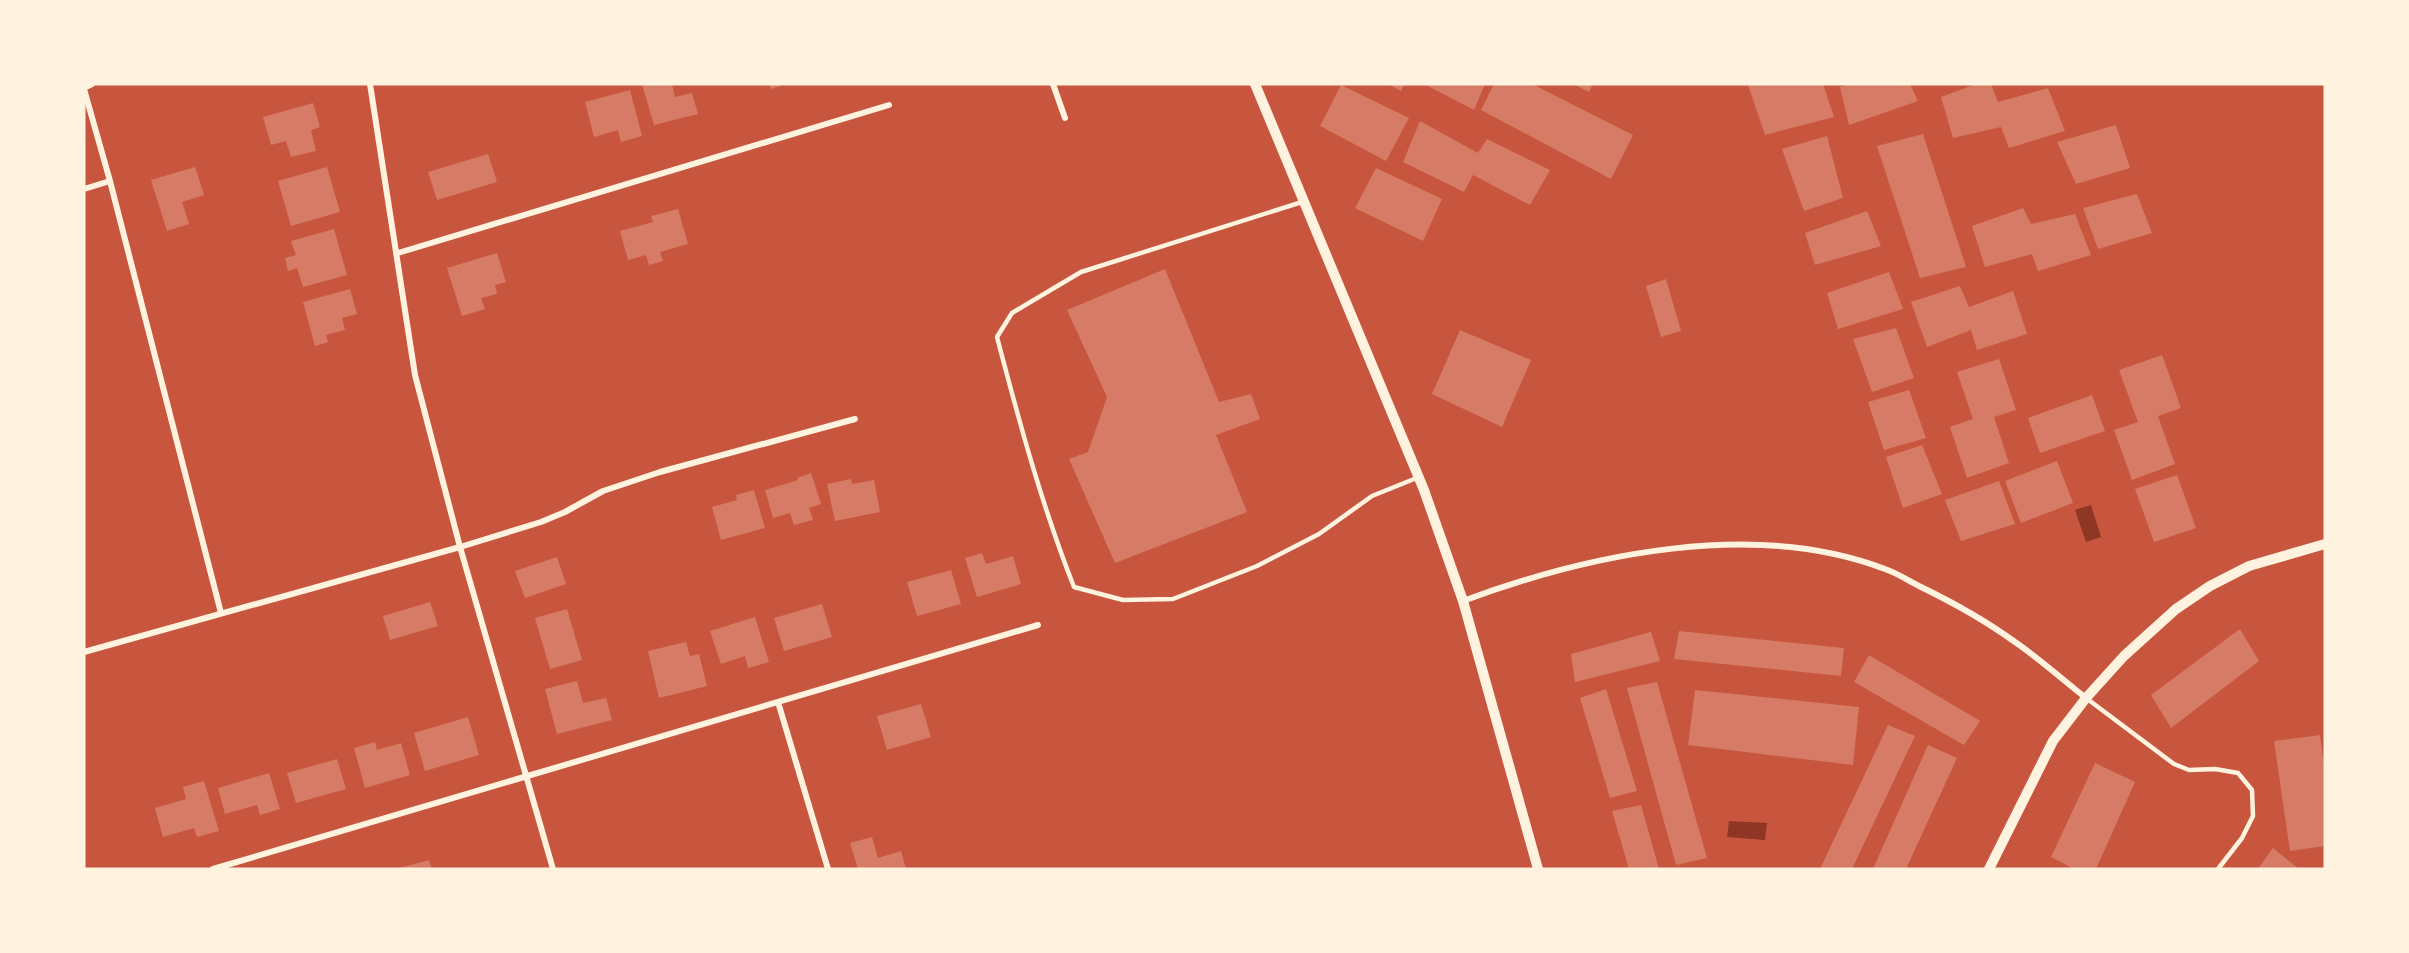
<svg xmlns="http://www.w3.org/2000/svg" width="2409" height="953" font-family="'Source Serif 4',serif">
  <rect width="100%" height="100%" fill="#c8553d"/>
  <!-- water -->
  <path fill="#8f3625" d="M2091 505 2101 537 2086 542 2075 510Z
    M1729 821 1767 823 1765 840 1727 837Z"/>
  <!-- building -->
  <path fill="#d67c66" d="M642 84H672L675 97 692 93 698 114 654 125Z
    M769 84H786L771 89Z
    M1388 84H1405L1401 91Z
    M1424 84H1485L1474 110Z
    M1494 84H1532L1633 135 1611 179 1481 110Z
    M1573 84H1593L1589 92Z
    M1823 84 1834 117 1765 135 1748 85Z
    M1850 84H1910L1918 101 1849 125 1840 87Z
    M1976 84H1991L1998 102 2048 88 2065 131 2009 148 2001 127 1953 138 1941 97Z
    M1341 85 1409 118 1386 161 1320 126Z
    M630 90 642 136 621 142 618 130 594 137 585 102Z
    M313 103 320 127 311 130 316 151 291 157 286 141 271 145 263 117Z
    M1420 121 1478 153 1487 139 1550 170 1530 205 1473 175 1464 192 1403 162Z
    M2116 125 2130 168 2076 184 2057 142Z
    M1923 134 1966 267 1920 278 1877 146Z
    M1827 136 1843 198 1804 211 1782 149Z
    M488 154 497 182 437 200 428 172Z
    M195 167 204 195 182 202 189 224 167 231 151 180Z
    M327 167 340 212 291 226 278 181Z
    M1376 168 1442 199 1423 241 1355 208Z
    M2137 194 2152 233 2098 249 2083 208Z
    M2023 208 2031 224 2075 214 2091 255 2038 271 2032 254 1985 267 1972 226Z
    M678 209 688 244 660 252 663 261 649 265 646 255 628 260 620 231 653 222 651 216Z
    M1867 211 1881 246 1815 265 1805 233Z
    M334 229 347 275 303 287 297 268 288 271 285 258 296 255 291 241Z
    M497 253 506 282 495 285 497 294 481 298 485 309 462 316 447 268Z
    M1165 269 1219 402 1251 394 1260 419 1216 435 1247 512 1115 563 1069 459 1088 452 1107 397 1067 310Z
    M1889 272 1903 309 1838 329 1827 293Z
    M1666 279 1681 331 1661 337 1646 286Z
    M1960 286 1969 307 2013 291 2027 334 1977 350 1971 330 1927 347 1911 302Z
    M350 289 357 314 342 318 345 330 326 335 328 342 315 346 303 302Z
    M1896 328 1914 378 1872 392 1853 339Z
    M1460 330 1531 360 1502 427 1432 394Z
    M2162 355 2181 408 2158 416 2175 464 2132 480 2114 430 2138 422 2119 370Z
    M1999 359 2016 410 1994 417 2009 463 1967 478 1950 427 1973 419 1957 372Z
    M1909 390 1926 438 1884 450 1868 402Z
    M2092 395 2105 431 2040 453 2028 418Z
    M1922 445 1942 494 1903 508 1886 457Z
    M2057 461 2073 503 2021 523 2005 481Z
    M811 473 821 504 809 508 813 520 794 525 790 513 773 518 765 490 798 480 797 478Z
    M2177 475 2196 528 2154 542 2135 489Z
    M851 479 852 484 874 480 880 512 835 521 827 484Z
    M1999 481 2015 524 1961 541 1945 500Z
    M754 490 765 528 721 540 712 507 737 500 736 495Z
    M982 553 986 564 1013 556 1021 584 977 597 965 558Z
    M557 557 566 584 525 598 515 571Z
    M951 570 961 604 917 616 907 582Z
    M430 602 438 626 390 640 383 616Z
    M822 604 832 637 784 651 774 618Z
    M567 609 582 660 550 669 535 618Z
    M755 617 769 662 748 668 745 656 721 664 710 631Z
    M2240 629 2259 661 2171 728 2151 695Z
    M1679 631 1844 648 1841 676 1674 659Z
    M1651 632 1660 661 1575 682 1571 654Z
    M686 642 690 656 699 654 707 686 659 698 648 651Z
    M1869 655 1980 721 1964 745 1854 682Z
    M577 681 583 703 606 698 612 720 557 734 545 689Z
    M1657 682 1707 858 1676 865 1627 688Z
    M1606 689 1637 791 1610 798 1580 698Z
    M1695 690 1859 707 1853 765 1688 745Z
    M921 704 931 737 887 750 877 716Z
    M468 717 479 755 425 771 414 733Z
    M1888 725 1915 736 1852 869H1820Z
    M2320 735 2325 774V846L2290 851 2274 741Z
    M375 742 377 750 401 743 410 775 365 788 354 748Z
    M1928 745 1957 758 1906 869H1873Z
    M337 759 346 789 296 803 287 773Z
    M2095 763 2135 782 2096 869H2074L2051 857Z
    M269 773 280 809 260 815 257 805 225 814 218 788Z
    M204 781 219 831 197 837 194 828 163 837 155 808 186 799 183 787Z
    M1641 805 1659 869H1629L1612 811Z
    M872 837 878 858 901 851 906 869H858L850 843Z
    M2273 848 2299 869H2258Z
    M429 860 432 869H399V868Z"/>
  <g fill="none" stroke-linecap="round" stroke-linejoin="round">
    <!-- service -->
    <path stroke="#fff3e0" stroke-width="4.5" d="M1302 202 1081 272 1012 313 997 337C1019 421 1042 506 1074 587L1123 600 1173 599 1257 566 1319 534 1372 496 1419 477
      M2086 698 2174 764 2189 770 2215 769 2238 773 2252 790 2253 816 2242 838 2218 869"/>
    <!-- minor -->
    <path stroke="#fff3e0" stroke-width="6" d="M370 84 415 375 460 547 553 869
      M1053 84 1065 118
      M84 88 92 84
      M84 89 110 181 221 613
      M84 189 110 181
      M398 253 889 105
      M1463 601C1589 554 1755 519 1885 569 1897 573 1909 581 1921 587 1954 603 1986 621 2015 642 2040 659 2063 680 2086 698
      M84 652 460 547 541 522 565 512 603 491 660 472 855 419
      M778 702 828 869
      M213 869 1038 625"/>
    <!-- tertiary -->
    <path stroke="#fff3e0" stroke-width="10" d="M1255 84 1424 490 1463 601 1538 869
      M1989 869 2053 741 2086 698 2124 656 2176 609 2210 586 2249 566 2325 544"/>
  </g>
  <!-- border -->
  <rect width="2409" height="953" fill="none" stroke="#fff3e0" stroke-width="171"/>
</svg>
